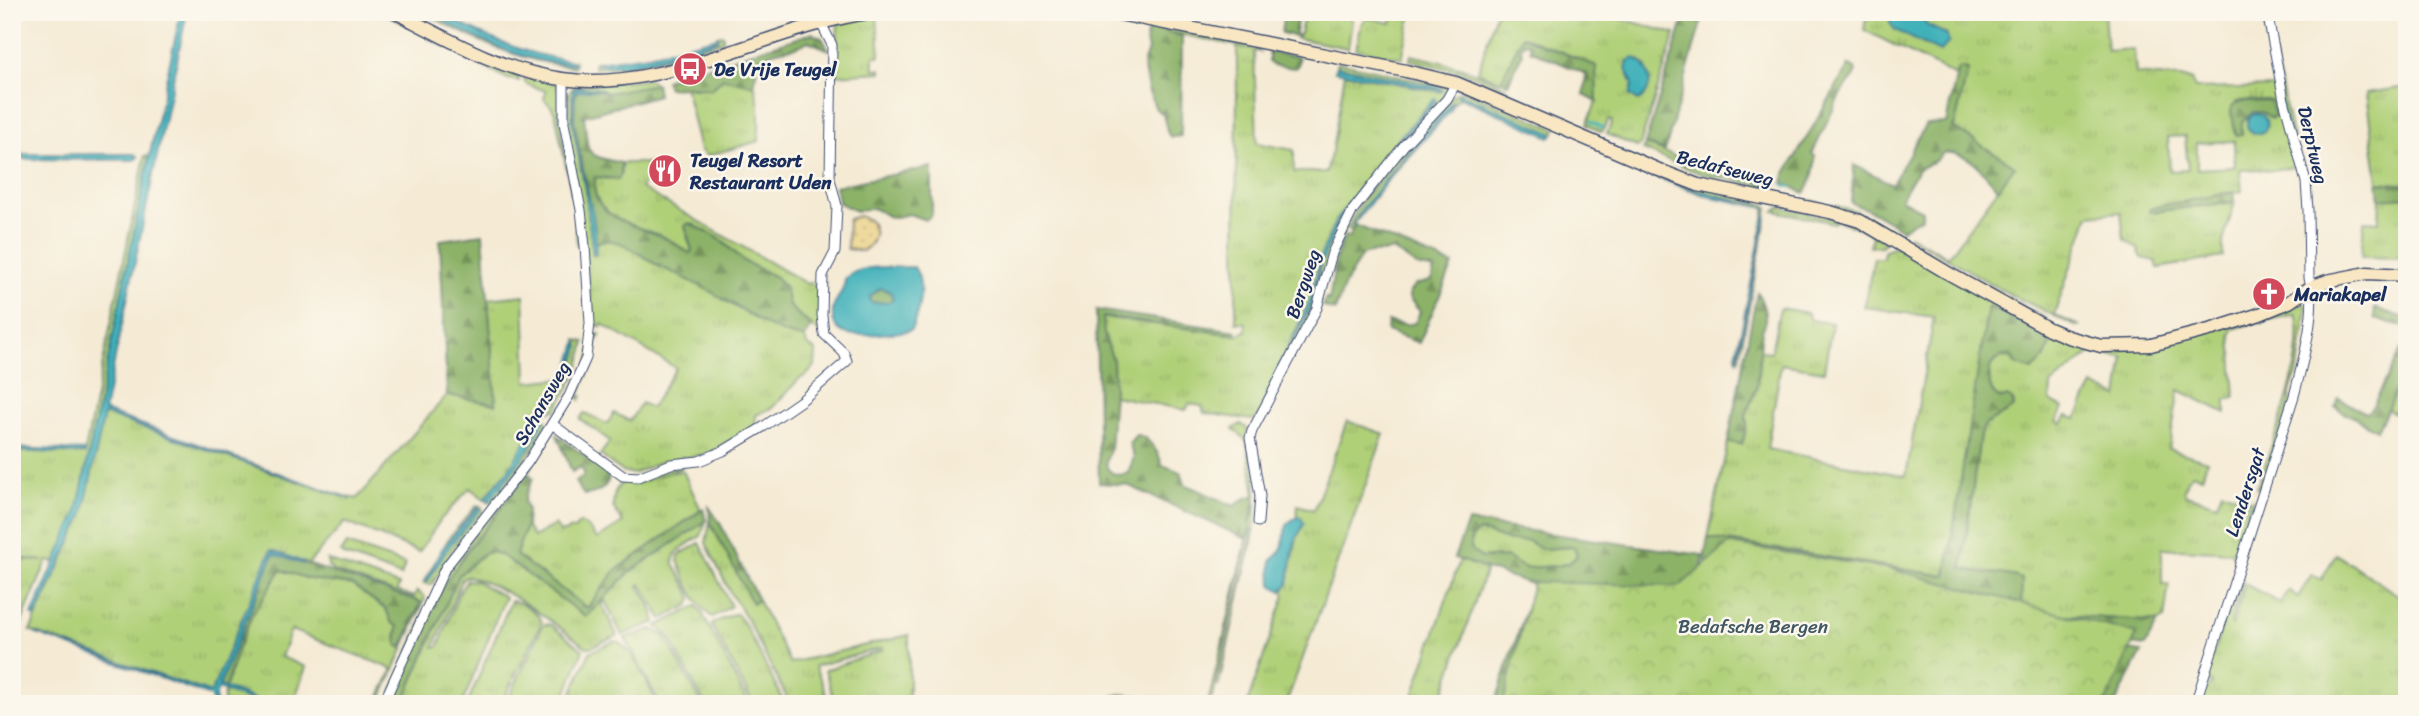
<svg xmlns="http://www.w3.org/2000/svg" width="2419" height="716" font-family="Sriracha,sans-serif">
  <defs>
    <pattern id="grass-tufts" width="24" height="20" patternUnits="userSpaceOnUse" patternTransform="scale(1.75)"><rect width="24" height="20" fill="#b0d078"/><path d="M3 7l-1-3M5 7V3M7 7l1-3M15 17l-1-3M17 17v-4M19 17l1-3" fill="none" stroke="#97b36a"/></pattern>
    <pattern id="forest-firs" width="22" height="20" patternUnits="userSpaceOnUse" patternTransform="scale(1.75)"><rect width="22" height="20" fill="#8cb268"/><path d="M5 1l3.5 6h-7zM16 11l3.5 6h-7z" fill="#729159"/></pattern>
    <pattern id="sand-dots" width="8" height="8" patternUnits="userSpaceOnUse" patternTransform="scale(1.75)"><rect width="8" height="8" fill="#eeda9e"/><path d="M2 2h.1M6 6h.1" fill="none" stroke="#ccbb8a" stroke-width="1.8" stroke-linecap="round"/></pattern>
    <pattern id="park-crowns" width="20" height="18" patternUnits="userSpaceOnUse" patternTransform="scale(1.75)"><rect width="20" height="18" fill="#b0d078"/><path d="M2 6a3 3 0 1 1 6 0M12 15a3 3 0 1 1 6 0" fill="none" stroke="#97b36a"/></pattern>
  </defs>
  <rect width="100%" height="100%" fill="#fbf7ec"/>
  <filter id="ink" filterUnits="userSpaceOnUse"><feTurbulence type="fractalNoise" baseFrequency=".0143" numOctaves="2"/><feDisplacementMap in="SourceGraphic" scale="14" xChannelSelector="R" yChannelSelector="G"/><feConvolveMatrix kernelMatrix="1 2 1 2 8 2 1 2 1" color-interpolation-filters="sRGB"/></filter>
  <filter id="wash" filterUnits="userSpaceOnUse"><feTurbulence type="fractalNoise" baseFrequency=".00686" numOctaves="4" result="noise"/><feDisplacementMap in="SourceGraphic" scale="28" xChannelSelector="R" yChannelSelector="G"/><feGaussianBlur stdDeviation="1.57" result="paint"/><feColorMatrix in="noise" values="0 0 0 0 0 0 0 0 0 0 0 0 0 0 0 0 0 1.4 0 .05"/><feComposite in="paint" operator="in"/></filter>
  <g filter="url(#wash)">
    <rect width="100%" height="100%" fill="#f5ebd5"/>
    <!-- grass -->
    <path fill="url(#grass-tufts)" stroke="#66806b" stroke-width="2" fill-rule="evenodd" d="M382 12H386L464 52 518 75 519 81 508 79 458 54V52L446 45 445 47 429 39V36Z
      M422 12H429C459 28 546 75 575 61L574 67C513 60 475 40 422 12Z
      M1305 12H1345L1352 20 1348 48 1296 38 1300 33Z
      M1393 12H1412L1402 58 1356 49 1362 22 1368 18 1391 23Z
      M1496 12H1598L1675 34 1640 145 1637 147 1607 134 1612 121 1608 120 1602 132 1587 125 1597 100 1595 91V66L1523 36 1501 81 1478 72ZM1638 59 1647 67 1631 91 1633 84 1628 73Z
      M1867 12H1891L1890 19 1904 33 1928 47 1946 34 1928 26 1917 12H2104L2107 51 2134 49 2136 74 2191 79 2195 89 2276 87 2264 20H2266L2299 166 2267 171 2266 169 2240 170 2242 191 2150 208 2151 212 2235 202 2223 242V257L2158 268 2156 261 2142 258 2138 249 2124 239 2121 212 2089 215 2054 315 2079 326 2077 327 2000 289 1908 235 1948 257 2014 167 1954 128 1958 68 1956 76 1864 30ZM2250 100 2270 117 2262 112H2253L2242 122V129L2236 102ZM2185 136 2188 170 2170 171 2168 137ZM2234 141 2235 167 2197 169V143Z
      M877 16 880 56H874V69H881V72L835 75 838 23Z
      M1135 22 1255 45 1260 52 1254 51 1257 143 1294 150V172H1326L1332 151 1345 73 1440 92 1442 90 1336 66 1337 62 1447 86V93L1352 209 1318 299 1257 417 1253 420 1204 413 1202 406 1189 404 1186 410 1114 396 1113 361 1104 334 1103 317 1237 335 1246 331V323L1236 322 1237 47 1252 49 1135 25ZM1435 99 1436 101 1382 161 1339 220 1320 267 1312 304 1305 313 1313 294 1321 255 1336 220 1384 155Z
      M723 35V41C681 53 639 69 594 68L595 62H598L597 64 654 58 714 41 718 40 717 36Z
      M723 46V49L655 69 654 66Z
      M1411 55C1442 62 1487 72 1510 91L1462 72 1410 60Z
      M527 77 554 83C565 93 558 105 560 118 565 160 576 201 581 243L577 245 574 205 555 113 551 106 544 99 546 91 526 84 524 80Z
      M723 78 751 85 754 83 759 105V141L707 156 700 150 685 86 697 89 715 86 719 79Z
      M649 79 656 84 608 93 601 89 577 87 572 96V121L586 195 593 255 596 254 595 243C618 232 640 256 659 266 673 273 689 279 703 287 729 302 776 336 805 338L807 345 816 351 815 366 807 375 799 379 772 408 756 415 755 427 708 454 663 461 633 474 623 472 600 455 610 441 580 419 584 413 607 424 614 413 630 421 641 403 651 408 676 368 602 324 601 327 594 324 567 120 568 94 575 85Z
      M2407 87V185L2378 182 2366 93Z
      M1463 90 1556 129 1553 134 1549 133 1458 93 1460 97 1455 102H1452L1362 209 1353 227 1355 225 1353 231 1348 229 1356 211 1364 198 1453 95Z
      M1645 144 1701 168 1772 185 1778 182 1774 189 1700 173 1643 150Z
      M145 156 149 157 77 513 56 562 47 561 12 645V613H21L20 609H12V560L44 561 12 557V451H85Z
      M1625 159 1766 205 1768 208 1739 360 1737 359 1766 208 1687 187 1643 169 1639 171 1625 162 1624 164 1621 163Z
      M621 163H655L641 188 807 284 810 282 819 289 822 335 789 306 784 286 776 277 745 262 724 242 693 224 687 236 692 251 689 253C679 246 668 238 656 234 629 224 588 214 595 177L608 179 622 167Z
      M2401 197H2407V258L2361 257 2364 221 2379 222 2380 199Z
      M1810 200 1853 210 1898 233 1894 235 1809 204Z
      M1780 207 1854 223 1885 241 1881 246 1870 247 1872 235 1859 228 1836 220 1834 223 1775 211Z
      M1910 241 1973 279 2047 319 2044 320 1909 245Z
      M1896 246 2088 347 2097 354 2091 353 2051 385 2050 401 2063 408 2057 421 2062 424 2067 416 2076 419 2093 385 2118 397 2124 357 2106 355 2108 353 2248 322 2251 324 2233 329 2231 334 2235 398 2226 399V413L2179 390 2169 449 2207 461 2202 477 2193 474 2187 479 2184 491 2186 495 2217 504 2222 491 2250 500 2234 552 2253 500 2256 508 2248 521 2241 554 2232 555V552L2162 548V584H2169L2164 619 2158 622 2021 612 2001 574H1988L1962 568 1980 435 1984 425 2014 407V403L2007 397 2002 400C1989 395 1988 381 1990 368L2000 357 2044 359 2052 339 1989 306 1946 576 1708 538 1728 442 1742 444 1747 426 1746 415 1757 386 1758 356 1760 351 1771 352 1780 308 1807 313 1811 320 1832 323 1824 371 1781 364 1767 449 1906 476 1934 317 1864 307 1874 258H1883L1884 250Z
      M524 295 527 382 565 378 551 409C561 393 583 357 577 340L585 342 578 371 556 410 544 412 509 469 485 498 489 500 512 472 545 419 548 423 526 460 493 502H488L470 488 441 519 419 552 345 522 308 564 271 550 211 693 30 631 83 516 104 414 326 491 357 499 447 395 496 404 488 299Z
      M2300 302 2306 305 2307 309 2297 375C2291 384 2289 393 2290 404L2263 487 2257 488C2271 446 2309 354 2296 314L2259 322 2261 318Z
      M600 334 599 338H597L593 360 579 396H582L580 400 575 394 589 362 593 336Z
      M2407 369V419L2387 409Z
      M1347 421 1384 434 1286 704H1247L1285 595 1283 590C1290 584 1298 531 1301 517L1297 518 1298 505 1314 510Z
      M1241 424 1247 428 1256 478V522L1248 539 1213 696 1209 699 1256 501 1247 444 1243 437 1233 429Z
      M531 463H534L508 501 468 548 443 588 392 704H387C408 656 425 604 454 561 477 527 508 497 531 463Z
      M681 465 682 468C664 472 647 483 629 484L633 485 667 473 683 471 701 510 617 570 587 608 516 555 526 526 533 537 555 525 561 533 571 529 573 530 580 523 588 527 597 539 623 523 613 507C614 495 614 488 625 481Z
      M477 505 481 506 484 512 457 543 432 584 429 585 423 583 450 536Z
      M706 521 701 536C654 562 679 562 692 599L689 605 662 619 641 584 639 586 650 604 656 622 622 635 605 601 602 604 617 636 591 647H586C548 619 513 590 468 576L462 579 434 647H438L459 593 467 580 476 581 505 597 462 704H414L413 699H407L408 692 459 575 484 553 493 552 504 557 586 617 630 572Z
      M710 522 752 602 758 600 790 663 909 635V704H835L825 670 883 650 882 648 815 666 830 704H790L747 619 731 594 706 543Z
      M1255 528 1221 674 1218 686 1252 536Z
      M1480 531 1510 541H1529L1541 549 1575 547 1577 556 1569 563 1557 566 1525 568 1497 556 1482 558 1472 551C1469 541 1471 536 1480 531Z
      M700 543 731 606 712 617C697 607 684 578 678 561L679 555Z
      M347 544 405 564 401 576 343 555 341 552Z
      M2336 554 2407 601V704H2197L2202 688 2211 686 2212 682 2204 681 2237 581H2243L2230 623 2232 626 2245 584 2280 603 2288 590 2298 597 2312 574 2321 580Z
      M327 560 399 585 397 591 414 597 417 591 424 596 425 599 379 704H376L393 669 291 630 281 657 306 667 295 698 298 704H268L225 688 237 651 252 615 281 570 310 579 352 585 389 612V616L398 626 396 635 402 647 421 602 333 571 328 566Z
      M1460 560 1486 569 1440 704H1410Z
      M511 601C521 601 539 613 542 622L501 704H467Z
      M697 606 701 611 749 704H705L669 637 657 626Z
      M734 614H737L745 625 785 704H753L712 626 713 623Z
      M545 624 551 625 583 650 562 704H506L542 627Z
      M652 629 665 636 702 704H660L625 638Z
      M615 641C632 645 649 688 657 704H567L590 652Z
      M224 691 260 704H223Z"/>
    <!-- forest -->
    <path fill="url(#forest-firs)" stroke="#547063" stroke-width="2" fill-rule="evenodd" d="M1284 12H1299L1295 32 1296 36 1281 33Z
      M1686 12H1704L1665 151 1645 144Z
      M1148 28 1182 36 1181 136 1171 137 1168 134 1163 114 1156 109 1148 89 1143 64 1148 50 1146 41Z
      M812 33 822 38 829 50 808 41C785 58 761 37 754 83L751 85 723 78 710 90C700 85 679 87 668 88L665 80Z
      M1522 36 1596 66 1597 102 1584 95 1586 74 1530 50 1531 45 1524 42 1520 50 1523 52 1508 84 1501 81Z
      M1269 52 1299 57 1298 65 1295 68 1272 65 1269 62Z
      M1849 65 1856 70 1855 76 1841 93 1812 154 1815 156C1816 167 1811 184 1805 193 1795 191 1793 185 1783 183L1785 175Z
      M1958 68 1968 70 1954 128 2015 166 1998 189C1982 171 1970 151 1943 153L1935 161 1918 169 1901 199 1922 210V217L1902 229 1871 211 1851 203 1854 165 1892 184 1926 124 1946 123Z
      M656 84 658 95 584 116C589 154 582 155 621 163V175L618 179 595 177C588 214 629 224 656 234 668 238 679 246 689 253L692 251 685 226 689 223 717 237 745 262 776 277 785 287 789 306 811 326 805 338C775 336 748 312 722 298 702 286 680 276 659 266 640 256 618 233 595 243L588 195 574 121 575 93C583 88 599 89 608 93Z
      M2266 100 2271 101 2275 116 2272 118 2262 112H2253L2242 122V134L2236 135 2231 110 2233 105 2241 101Z
      M932 167V215L925 220 909 214 892 218 873 208 856 211 839 203 835 186Z
      M2378 182 2407 185V197L2380 199Z
      M2234 192V202L2150 212V208Z
      M1355 225 1453 265 1419 343 1387 331 1388 322 1406 325 1415 323 1420 312 1409 298V293L1415 285 1431 281 1434 270C1428 267 1422 269 1417 266 1409 261 1401 254 1392 250 1382 254 1372 251 1362 255L1346 282 1335 311 1322 306 1326 298 1329 301 1336 259 1345 236 1349 238Z
      M483 234 496 404 447 395 440 240Z
      M881 288 891 292 893 299 889 302 872 303 870 301V296Z
      M1757 292C1764 304 1769 317 1762 329L1757 386 1746 415 1747 426 1742 444 1728 442Z
      M1988 306 2052 338 2044 359 2032 370 2015 364C2007 349 1997 358 1990 368 1988 381 1989 395 2002 399L2007 397 2012 400 2014 407 1985 425 1980 435 1962 568C1982 575 2003 571 2022 579L2021 612 2158 622 2145 646 2122 643 2120 649 2142 652 2116 702 2112 704H1816L1706 566 1705 553 1708 538 1946 576Z
      M2375 308 2407 319V328L2374 318Z
      M1096 310 1236 331 1237 335 1103 317 1104 334 1113 361 1114 391 1110 449 1106 462 1107 468 1112 473 1120 475 1128 473 1134 457 1129 443 1136 435C1147 434 1160 454 1162 465L1181 472 1184 484 1234 506 1246 498 1256 495 1247 539 1127 485 1099 483Z
      M2407 340V369L2377 430 2335 407 2338 398 2366 413 2371 409Z
      M557 435 610 475C607 489 597 494 584 495L575 482 583 477 584 472 580 467 572 472Z
      M528 472 533 479 526 493 524 502 527 509 526 526 516 555 587 608 616 570 703 509 706 521 630 572 586 617 504 557 493 552 484 553 459 575 408 692 407 699H413L414 704H392C410 665 422 622 444 585 468 545 501 511 528 472Z
      M709 507 720 523 758 600 752 603 710 522Z
      M1468 522 1703 555 1702 585 1549 704H1495L1534 585 1454 558ZM1480 531 1510 541H1529L1541 549 1574 547 1577 556 1569 563 1557 566 1525 568 1506 557 1482 558 1472 551C1469 541 1470 536 1480 531Z
      M274 553 421 602 402 648 398 646 396 641 398 627 391 622 386 609 352 585 309 579 281 570 252 615 237 651 225 688 219 686Z
      M1120 694 1169 699V704H1109L1113 696Z"/>
    <!-- sand -->
    <path fill="url(#sand-dots)" stroke="#84847e" stroke-width="2" d="M859 216 869 220C879 232 874 243 863 251L847 249 848 219Z"/>
    <!-- park -->
    <path fill="url(#park-crowns)" stroke="#66806b" stroke-width="2" d="M1729 544 1891 569 2137 634 2105 704H1503L1533 582 1680 586Z"/>
    <!-- water -->
    <path fill="#40b1b9" stroke="#2e708c" stroke-width="2" fill-rule="evenodd" d="M181 12H187L104 411 351 499 104 414 83 516 35 617 32 615 77 513 149 158Z
      M429 12H437C483 36 521 54 572 61L573 64C526 64 469 36 429 12Z
      M1891 12H1917L1928 26 1946 34 1949 42 1940 52 1895 30 1890 23Z
      M718 37 714 41C681 51 631 71 597 64L598 62 649 55Z
      M1634 58C1652 65 1656 91 1638 101L1630 95 1633 84 1626 69 1628 62Z
      M1336 66 1441 88 1442 91 1335 71Z
      M577 87 601 89 576 91C563 139 601 205 595 255L593 254 586 195 572 121 573 90Z
      M1458 93 1552 133 1553 134 1550 137 1458 96Z
      M1435 98 1436 101 1382 161 1339 220 1320 267 1312 304 1270 385 1309 303 1321 255 1336 220 1384 155Z
      M1454 101 1451 110 1391 176 1352 227 1362 209 1389 175Z
      M2280 102 2296 165 2295 167 2277 103Z
      M2247 124a10 10 0 1 1 20 0a10 10 0 1 1-20 0Z
      M12 154H134L138 157 134 160 25 159H12Z
      M1676 156 1703 166 1772 182 1774 185 1701 168 1679 160 1675 158Z
      M1641 169 1687 187 1766 208 1707 196 1640 171Z
      M1765 215 1766 217 1737 359 1736 356Z
      M914 267C926 283 919 313 911 330 900 333 890 333 878 334 860 335 830 341 833 310 835 298 845 292 845 279 859 263 893 268 914 267ZM881 288 891 292 893 299 889 302 872 303 870 301V296Z
      M577 342 579 347 568 379 550 410 549 407 569 369Z
      M540 418 544 419C532 449 509 476 489 501L485 498 509 469Z
      M12 448 85 451V454L12 451Z
      M478 507 481 509 447 549 428 581H425L442 549Z
      M1301 517 1304 524 1295 542 1288 584 1282 591 1272 585 1271 561C1275 557 1280 554 1282 548 1286 535 1282 519 1301 517Z
      M271 550 303 562V564L273 554 219 686 268 704H260L218 689 215 697 217 704H213L210 696 34 633 211 693Z"/>
    <g fill="none" stroke-linecap="round" stroke-linejoin="round">
      <!-- stream -->
      <path stroke="#40b1b9" stroke-width="2.5" d="M1591 122 1602 127
        M1784 185 1792 187"/>
    </g>
  </g>
  <g filter="url(#ink)">
    <g fill="none" stroke-linecap="round" stroke-linejoin="round">
      <!-- street casing -->
      <g stroke="#3c4b70" stroke-width="11">
        <path id="street" d="M552 424 623 476 638 477 671 464 699 461 723 451 763 427 802 400 847 361 844 353 824 334 822 315 823 275 835 252 837 206 830 179 832 45 821 23
          M1258 522 1260 496 1250 438 1252 431 1317 308 1332 253 1353 210 1405 144 1447 99 1456 83
          M383 704 445 568 528 462 569 396 586 358 590 323 585 246 581 210 564 123V80
          M2195 704 2294 396C2302 365 2318 309 2309 278L2308 210 2306 182 2284 100 2267 12"/>
      </g>
      <!-- secondary casing -->
      <g stroke="#3c4b70" stroke-width="15">
        <path id="secondary" d="M395 12C449 40 502 71 562 79 666 94 772 25 874 12
          M1109 12 1406 71 1456 83 1659 170 1698 185 1830 212 1860 221 1946 272 2049 329 2068 337 2101 346 2151 345 2213 329 2260 314 2289 302 2311 287 2327 281 2367 273 2407 275"/>
      </g>
      <!-- street -->
      <use href="#street" stroke="#fff" stroke-width="9"/>
      <!-- secondary -->
      <use href="#secondary" stroke="#f9e7c3" stroke-width="12"/>
    </g>
  </g>
  <!-- icons -->
  <defs>
    <g id="bus-disc" transform="scale(1.75)"><circle r="9.5" fill="#d1495b" stroke="#fbf7ec"/><path d="M-5-6H5V4H4V6H2V4H-2V6H-4V4H-5ZM-3.5-4V0h7V-4ZM-3.5 1.2v1.5H-2V1.2ZM2 1.2v1.5H3.5V1.2Z" fill="#fff"/></g>
    <g id="restaurant-disc" transform="scale(1.75)"><circle r="9.5" fill="#d1495b" stroke="#fbf7ec"/><path d="M-5-6h1v4h1v-4h1v4h1v-4h1v5L-1.5 .5V6h-2V.5L-5-1ZM5-6V6H3V1.5H1.5Q1.5-4 5-6Z" fill="#fff"/></g>
    <g id="church-disc" transform="scale(1.75)"><circle r="9.5" fill="#d1495b" stroke="#fbf7ec"/><path d="M-1.2-6h2.4v3.5h3.3v2.4h-3.3V6h-2.4V-.1h-3.3v-2.4h3.3Z" fill="#fff"/></g>
  </defs>
  <g fill-rule="evenodd">
    <use href="#bus-disc" x="690" y="69"/>
    <use href="#restaurant-disc" x="665" y="171"/>
    <use href="#church-disc" x="2269" y="294"/>
  </g>
  <g text-anchor="middle" dominant-baseline="central" stroke-width="5" stroke-linejoin="round" paint-order="stroke">
    <!-- poi labels -->
    <g font-size="19" font-weight="bold" fill="#1b2f5e" stroke="#fbf7ec" text-anchor="start">
      <text x="714" y="69">De Vrije Teugel</text>
      <text x="690" y="160">Teugel Resort<tspan x="690" dy="22">Restaurant Uden</tspan></text>
      <text x="2294" y="294">Mariakapel</text>
    </g>
    <!-- street labels -->
    <g font-size="19" fill="#1b2f5e" stroke="#fbf7ec">
      <text transform="translate(2313 145) rotate(77)">Derptweg</text>
      <text transform="translate(1725 168) rotate(14)">Bedafseweg</text>
      <text transform="translate(1303 284) rotate(-71)">Bergweg</text>
      <text transform="translate(542 403) rotate(-60)">Schansweg</text>
      <text transform="translate(2245 492) rotate(-72)">Lendersgat</text>
    </g>
    <!-- park labels -->
    <g font-size="19" fill="#405764" stroke="#fbf7ec">
      <text x="1753" y="626">Bedafsche Bergen</text>
    </g>
  </g>
  <!-- margin -->
  <rect width="2419" height="716" fill="none" stroke="#fbf7ec" stroke-width="42"/>
</svg>
